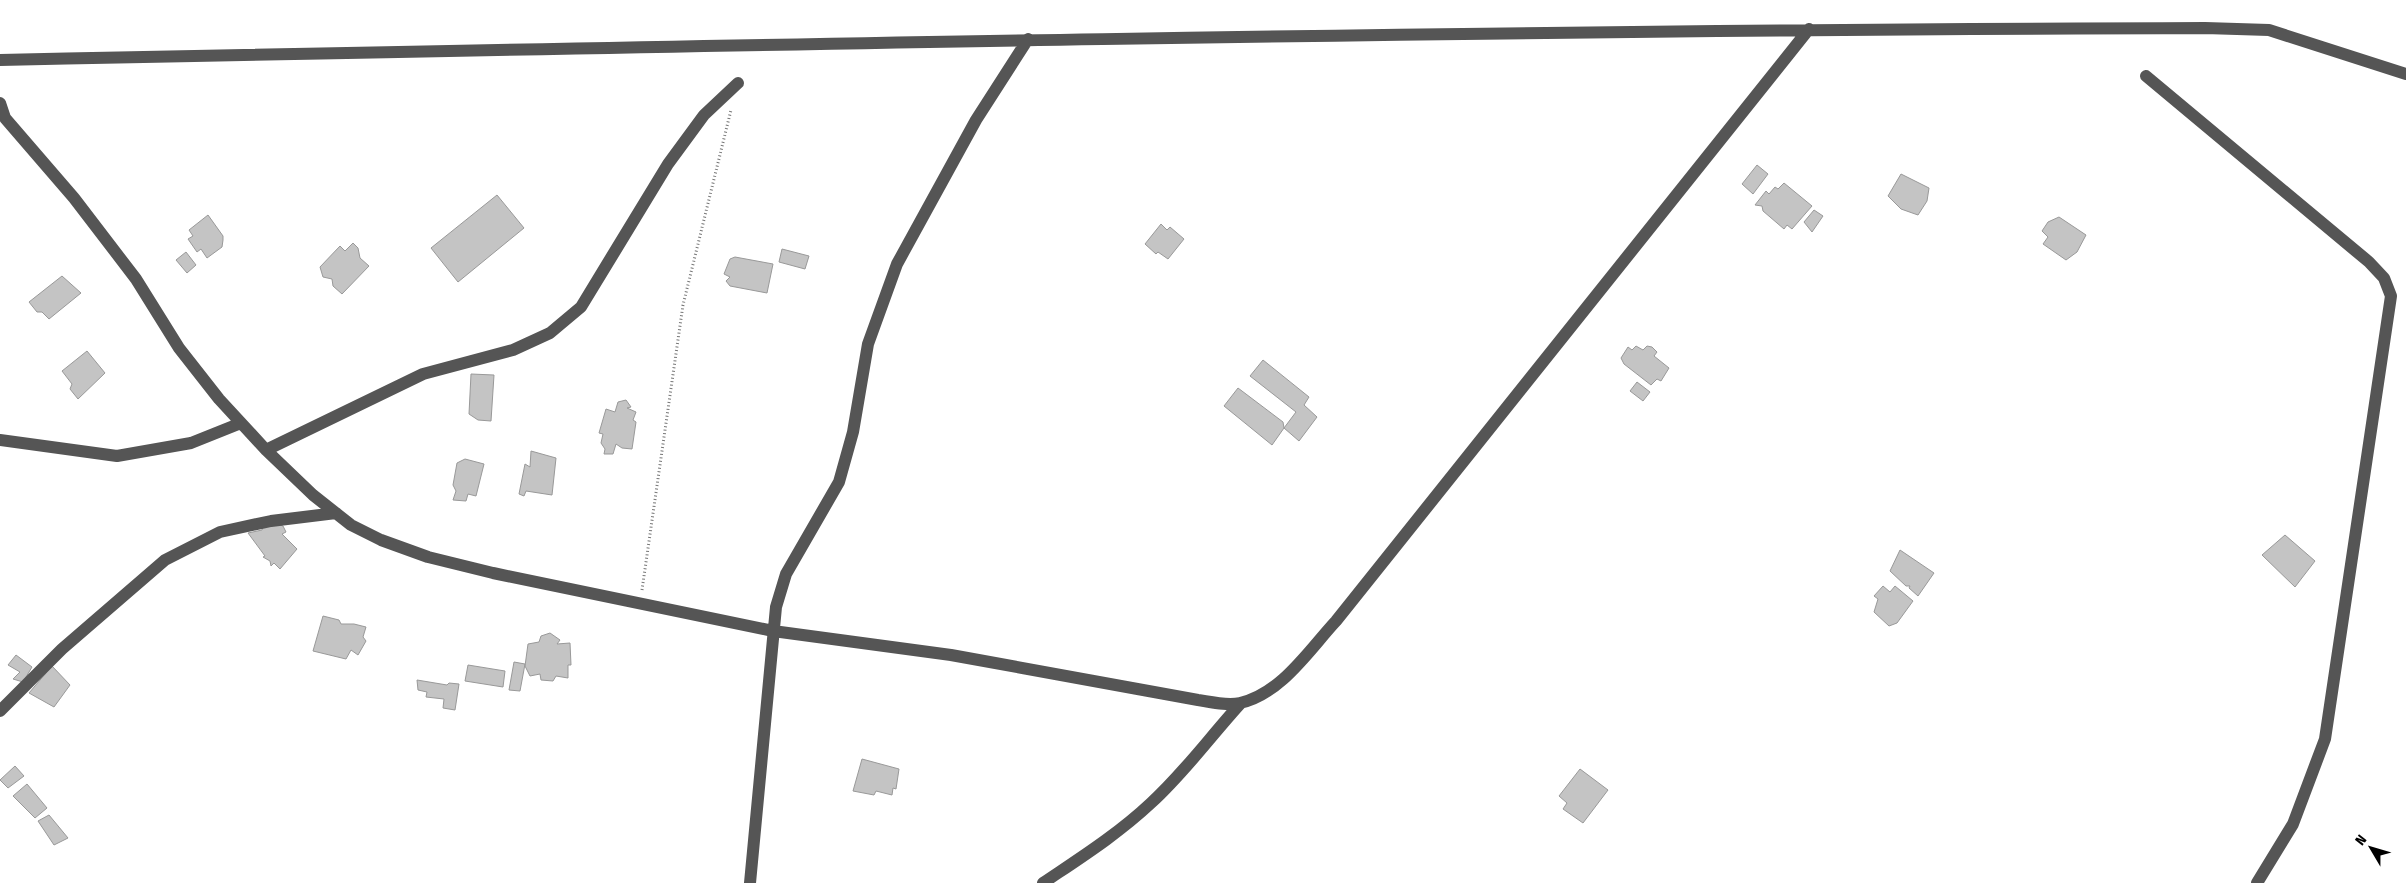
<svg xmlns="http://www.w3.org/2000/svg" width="2406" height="883" font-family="'Fira Sans Condensed',sans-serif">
  <rect width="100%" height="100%" fill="#fff"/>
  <!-- building -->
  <path fill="#c4c4c4" stroke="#999" d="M1757 165 1768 174 1753 194 1742 184Z
    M1901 174 1929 188 1927 201 1918 215 1901 209 1888 196Z
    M1784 183 1812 206 1792 229 1787 225 1784 229 1763 211 1762 206 1755 205 1766 191 1769 194 1775 187 1778 189Z
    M497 195 524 228 458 282 431 248Z
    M1814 210 1823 216 1812 232 1804 222Z
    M208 215 223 236V240L222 247 207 258 201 249 197 252 188 239 193 236 189 230Z
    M2059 217 2086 235 2077 252 2066 260 2043 244 2048 237 2042 231 2048 222Z
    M1161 224 1167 230 1170 227 1184 239 1168 259 1158 252 1156 254 1145 244Z
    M353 243 358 248 360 258 369 266 342 294 333 286 332 279 323 277 320 267 340 246 345 251Z
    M782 249 809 256 805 269 779 262Z
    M186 252 196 265 187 273 176 260Z
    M735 257 773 264 767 293 730 286 726 281 730 277 724 274 730 259Z
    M62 276 81 293 49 319 42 312H37L29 302Z
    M1636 346 1643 350 1647 346 1652 347 1657 352 1654 356 1669 368 1661 381 1657 379 1651 385 1624 364 1621 358 1628 347 1632 350Z
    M87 351 105 373 78 399 70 389 72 384 62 371Z
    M1263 360 1309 397 1304 405 1317 417 1299 441 1284 428 1296 412 1250 376Z
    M471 374 494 375 491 421 478 420 469 414Z
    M1637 382 1650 392 1643 401 1630 391Z
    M1238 388 1283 422 1284 428 1272 445 1224 406Z
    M626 400 631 407 627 408 636 412 633 420 636 422 632 449 622 448 616 444 613 454H604L605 449 601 443 603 434 599 433 606 409 615 412 618 402Z
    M531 451 556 458 552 495 526 491 524 496 519 494 525 464 530 467Z
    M465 459 484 464 476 496 468 494 466 501 453 500 456 491 453 485 457 463Z
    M265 520 283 526 286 532 282 534 297 549 280 569 274 563 271 566 270 561 263 557 265 556 248 533 262 530Z
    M2285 535 2315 561 2295 587 2262 555Z
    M1900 550 1934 573 1918 596 1909 588 1910 586H1906L1890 571Z
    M1883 586 1890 592 1895 586 1913 601 1897 623 1889 626 1874 612 1878 599 1874 596Z
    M323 616 339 620 341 624H354L366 627 363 637 366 641 358 655 351 650 346 659 313 651Z
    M550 633 560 640 557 644 570 643 571 665H568V678L556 676 553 681 541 680 540 674 530 676 525 666 528 644 539 642 541 636Z
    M16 655 32 667 23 682 13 679 20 672 8 665Z
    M514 662 525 664 520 691 509 690Z
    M468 665 505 671 503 687 465 681Z
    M52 666 70 685 54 707 29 693Z
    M417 680 447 685 449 683 459 684 455 710 443 708 444 699 426 697 427 692 418 690Z
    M862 759 899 769 896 789 893 788 892 795 876 791 874 795 853 791Z
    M15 766 24 776 8 788 0 780Z
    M1580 769 1608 790 1583 823 1563 809 1567 803 1559 796Z
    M27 784 47 808 35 818 13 796Z
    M49 815 68 838 54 845 38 821Z"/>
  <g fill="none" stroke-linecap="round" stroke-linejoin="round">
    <!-- path -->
    <path stroke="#777" stroke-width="3" stroke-dasharray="1 2.5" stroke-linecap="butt" d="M642 590 683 305 731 110"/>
    <!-- minor -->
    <path stroke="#555" stroke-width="12" d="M0 60C735 45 1470 30 2205 28L2269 30 2406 74
      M2146 76 2369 262 2384 278 2391 296 2325 739 2293 824 2257 883
      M0 103 5 118 74 198 136 279 179 348 219 399 266 450 313 495 351 525 381 540 428 557 493 573 773 631 951 655 1198 700C1211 702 1227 706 1240 703 1281 694 1309 650 1336 621L1809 29
      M0 440 117 456 191 443 241 423
      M266 450 423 374 513 350 550 333 581 307 668 164 704 115 738 83
      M0 711 62 649 165 560 220 532 271 521 336 513
      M750 883 776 607 786 574 839 482 853 432 868 344 897 264 976 120 1028 39
      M1043 883C1080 858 1118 834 1151 803 1184 773 1210 737 1240 704"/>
  </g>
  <!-- north arrow -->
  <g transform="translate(2371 848) rotate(308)" stroke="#ffffff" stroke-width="4" paint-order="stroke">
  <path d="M0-4L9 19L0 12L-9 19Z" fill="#000000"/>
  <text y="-8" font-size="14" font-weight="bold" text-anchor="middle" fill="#000000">N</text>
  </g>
</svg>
